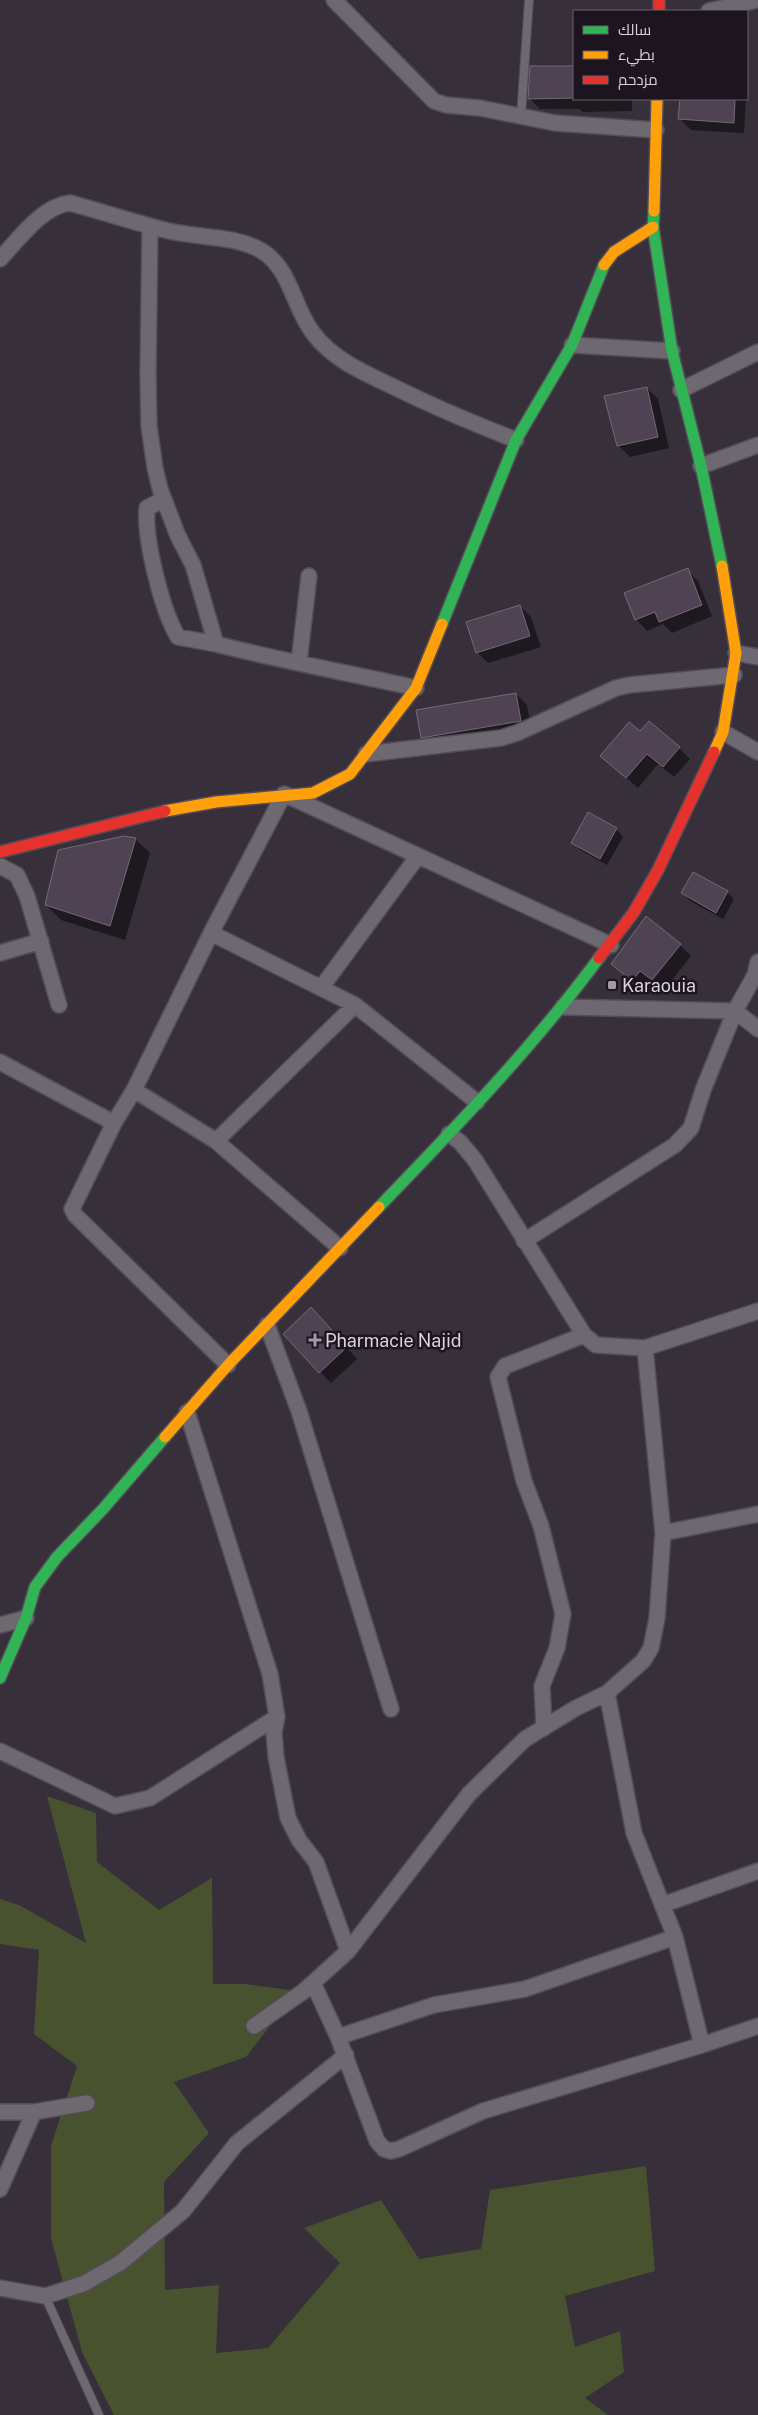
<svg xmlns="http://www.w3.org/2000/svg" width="758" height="2415" font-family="'Public Sans',Cairo,sans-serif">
  <rect width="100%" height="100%" fill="#372f3a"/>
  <!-- green -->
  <path fill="#48522f" d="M47 1796 96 1813 97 1862 159 1910 212 1878 213 1984H244L297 1991 246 2057 174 2082 209 2133 164 2182 165 2290 219 2285 216 2353 268 2348 340 2263 304 2228 381 2200 419 2259 481 2249 490 2190 646 2166 655 2271 565 2296 575 2347 620 2331 624 2372 585 2398 608 2415H114L82 2352 51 2238V2146L77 2066 34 2034 39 1950 0 1944V1899L19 1905 86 1943Z"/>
  <!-- shadow -->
  <path fill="#0007" d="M574 67V99H632V111L583 112 579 109H540L529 98 531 68Z
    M681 99H746L744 133 691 130 680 119Z
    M647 388 658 399 669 448 630 457 619 446Z
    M687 570 698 581 712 616 672 633 663 624 647 631 636 619Z
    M520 606 531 617 541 647 488 663 477 652Z
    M516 694 527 705 532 732 433 749 422 737Z
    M640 733 679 748 690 759 674 777 658 764 638 788 602 756Z
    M616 829 623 837 607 865 580 850 573 843Z
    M135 839 150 853 125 940 61 920 46 905Z
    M727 892 734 899 723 919 690 901 682 893Z
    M680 945 691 956 664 990 651 981 644 991 612 964Z
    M322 1320 357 1359 331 1383 284 1334Z"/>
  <!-- building -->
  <path fill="#4f4253" stroke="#726b75" d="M530 66H574V98L528 99Z
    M680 99H735L734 123 678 119Z
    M647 387 658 437 617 446 604 396Z
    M688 568 702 605 659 622 655 612 635 620 624 593Z
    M520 605 530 636 476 653 466 622Z
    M516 693 521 721 421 738 416 710Z
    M649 721 680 747 663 767 647 754 626 778 600 756 629 722 640 731Z
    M588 812 617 828 600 859 571 843Z
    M124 836 136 838 110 926 45 905 58 850Z
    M693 872 728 891 716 913 681 893Z
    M646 916 681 944 652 980 640 971 632 981 611 964Z
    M311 1307 347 1347 319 1373 283 1334Z"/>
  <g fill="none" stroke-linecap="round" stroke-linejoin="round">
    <!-- lane casing -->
    <g stroke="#544c56" stroke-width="10">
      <path id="lane" d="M521 116 529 0
        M45 2296 99 2415"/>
    </g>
    <!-- street casing -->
    <g stroke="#544c56" stroke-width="18">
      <path id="street" d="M334 0 434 101 446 105 480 108 555 123 656 130
        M709 11 757 0
        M150 226 148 375 149 426 155 468 160 489 178 536 193 565 216 644C282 661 349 673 416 688
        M0 259C19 239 42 206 70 203 103 212 136 223 169 231 198 238 235 235 262 251 291 269 293 307 313 333 333 360 365 373 394 387 434 407 475 424 516 440
        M572 345 672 351
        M681 390 758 352
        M701 466 758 445
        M164 499 147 508C144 538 162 611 178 637L216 644
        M736 653 758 657
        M299 662 309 576
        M723 732 758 752
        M366 754 501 738 517 733 616 688 629 685 734 675
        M0 866 17 875 27 896 59 1005
        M211 933 355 1005 477 1102
        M0 953 41 941
        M321 988 418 856
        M563 1007 735 1011 758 1029
        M0 1062 114 1123
        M134 1090 216 1141 340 1248
        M449 1134 460 1142 475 1160 584 1335 596 1345 645 1348 758 1311
        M216 1141 355 1005
        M524 1241 675 1145 691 1128 703 1090 735 1011 755 975 758 962
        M267 1325 299 1411 391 1709
        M228 1365 75 1215 72 1209 114 1123 134 1090 211 933 284 794 611 945
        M187 1412 270 1674 277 1717 274 1732 276 1757 288 1818 299 1840 316 1862 348 1951
        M663 1533 758 1514
        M0 1625 26 1618
        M607 1693 634 1833 675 1937 702 2045
        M544 1728 542 1686 557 1648 563 1614 541 1526 524 1481 498 1377 505 1366 584 1335
        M0 1751 115 1806 150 1798 277 1717
        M662 1905 758 1871
        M313 1983 338 2037 377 2141 384 2149 391 2151 399 2149 483 2111 702 2045 758 2026
        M254 2026 304 1991 348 1951 469 1794 525 1739 576 1708 607 1693 643 1661 651 1648 657 1618 663 1533 645 1348
        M338 2037 434 2005 525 1989 675 1937
        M0 2112H34L87 2103
        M0 2189 34 2112
        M0 2288 45 2296 83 2284 120 2263 183 2211 237 2143 346 2055"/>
    </g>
    <!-- fast casing -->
    <g stroke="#544c56" stroke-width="14">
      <path id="fast" d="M654 211 653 227 672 351 701 466 722 566
        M442 624 516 440 572 345 604 265
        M379 1207C456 1127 533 1047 599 958
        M0 1678 26 1618 35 1587 57 1557 103 1509 165 1437"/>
    </g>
    <!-- slow casing -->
    <g stroke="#544c56" stroke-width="14">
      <path id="slow" d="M654 211 657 99
        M604 265 614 252 653 227
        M714 752 723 732 736 653 722 566
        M165 811 216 802 313 793 350 774 416 688 442 624
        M165 1437 228 1365 379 1207"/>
    </g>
    <!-- jam casing -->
    <g stroke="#544c56" stroke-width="14">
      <path id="jam" d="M659 0V11
        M0 852 165 811
        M599 958 634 912 658 870 714 752"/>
    </g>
    <!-- lane -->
    <use href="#lane" stroke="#6e6871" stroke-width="8"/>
    <!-- street -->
    <use href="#street" stroke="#6e6871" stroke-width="15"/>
    <!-- fast -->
    <use href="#fast" stroke="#30b455" stroke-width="11"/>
    <!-- slow -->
    <use href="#slow" stroke="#ff9f0a" stroke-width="11"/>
    <!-- jam -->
    <use href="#jam" stroke="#e5322d" stroke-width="11"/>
  </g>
  <!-- markers -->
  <g fill="#a299a5" stroke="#1c151f" stroke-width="2">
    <rect x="607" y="980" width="10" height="10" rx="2.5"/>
    <path d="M312.5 1332.5h5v5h5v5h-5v5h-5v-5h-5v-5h5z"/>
  </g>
  <g text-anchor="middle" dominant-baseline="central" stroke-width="5" stroke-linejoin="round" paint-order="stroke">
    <!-- poi labels -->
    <g font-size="18" fill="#dcd2df" stroke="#1c151f" text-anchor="start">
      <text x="622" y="985">Karaouia</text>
      <text x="325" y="1340">Pharmacie Najid</text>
    </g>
  </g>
  <!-- legend -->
  <rect x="573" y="10" width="175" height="90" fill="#1c151f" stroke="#69616c"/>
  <rect x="583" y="26" width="25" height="8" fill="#30b455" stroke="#69616c"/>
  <text x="618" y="35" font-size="15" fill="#dcd2df">سالك</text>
  <rect x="583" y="51" width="25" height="8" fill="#ff9f0a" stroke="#69616c"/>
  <text x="618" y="60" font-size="15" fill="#dcd2df">بطيء</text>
  <rect x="583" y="76" width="25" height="8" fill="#e5322d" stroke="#69616c"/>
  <text x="618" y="85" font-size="15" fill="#dcd2df">مزدحم</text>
</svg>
